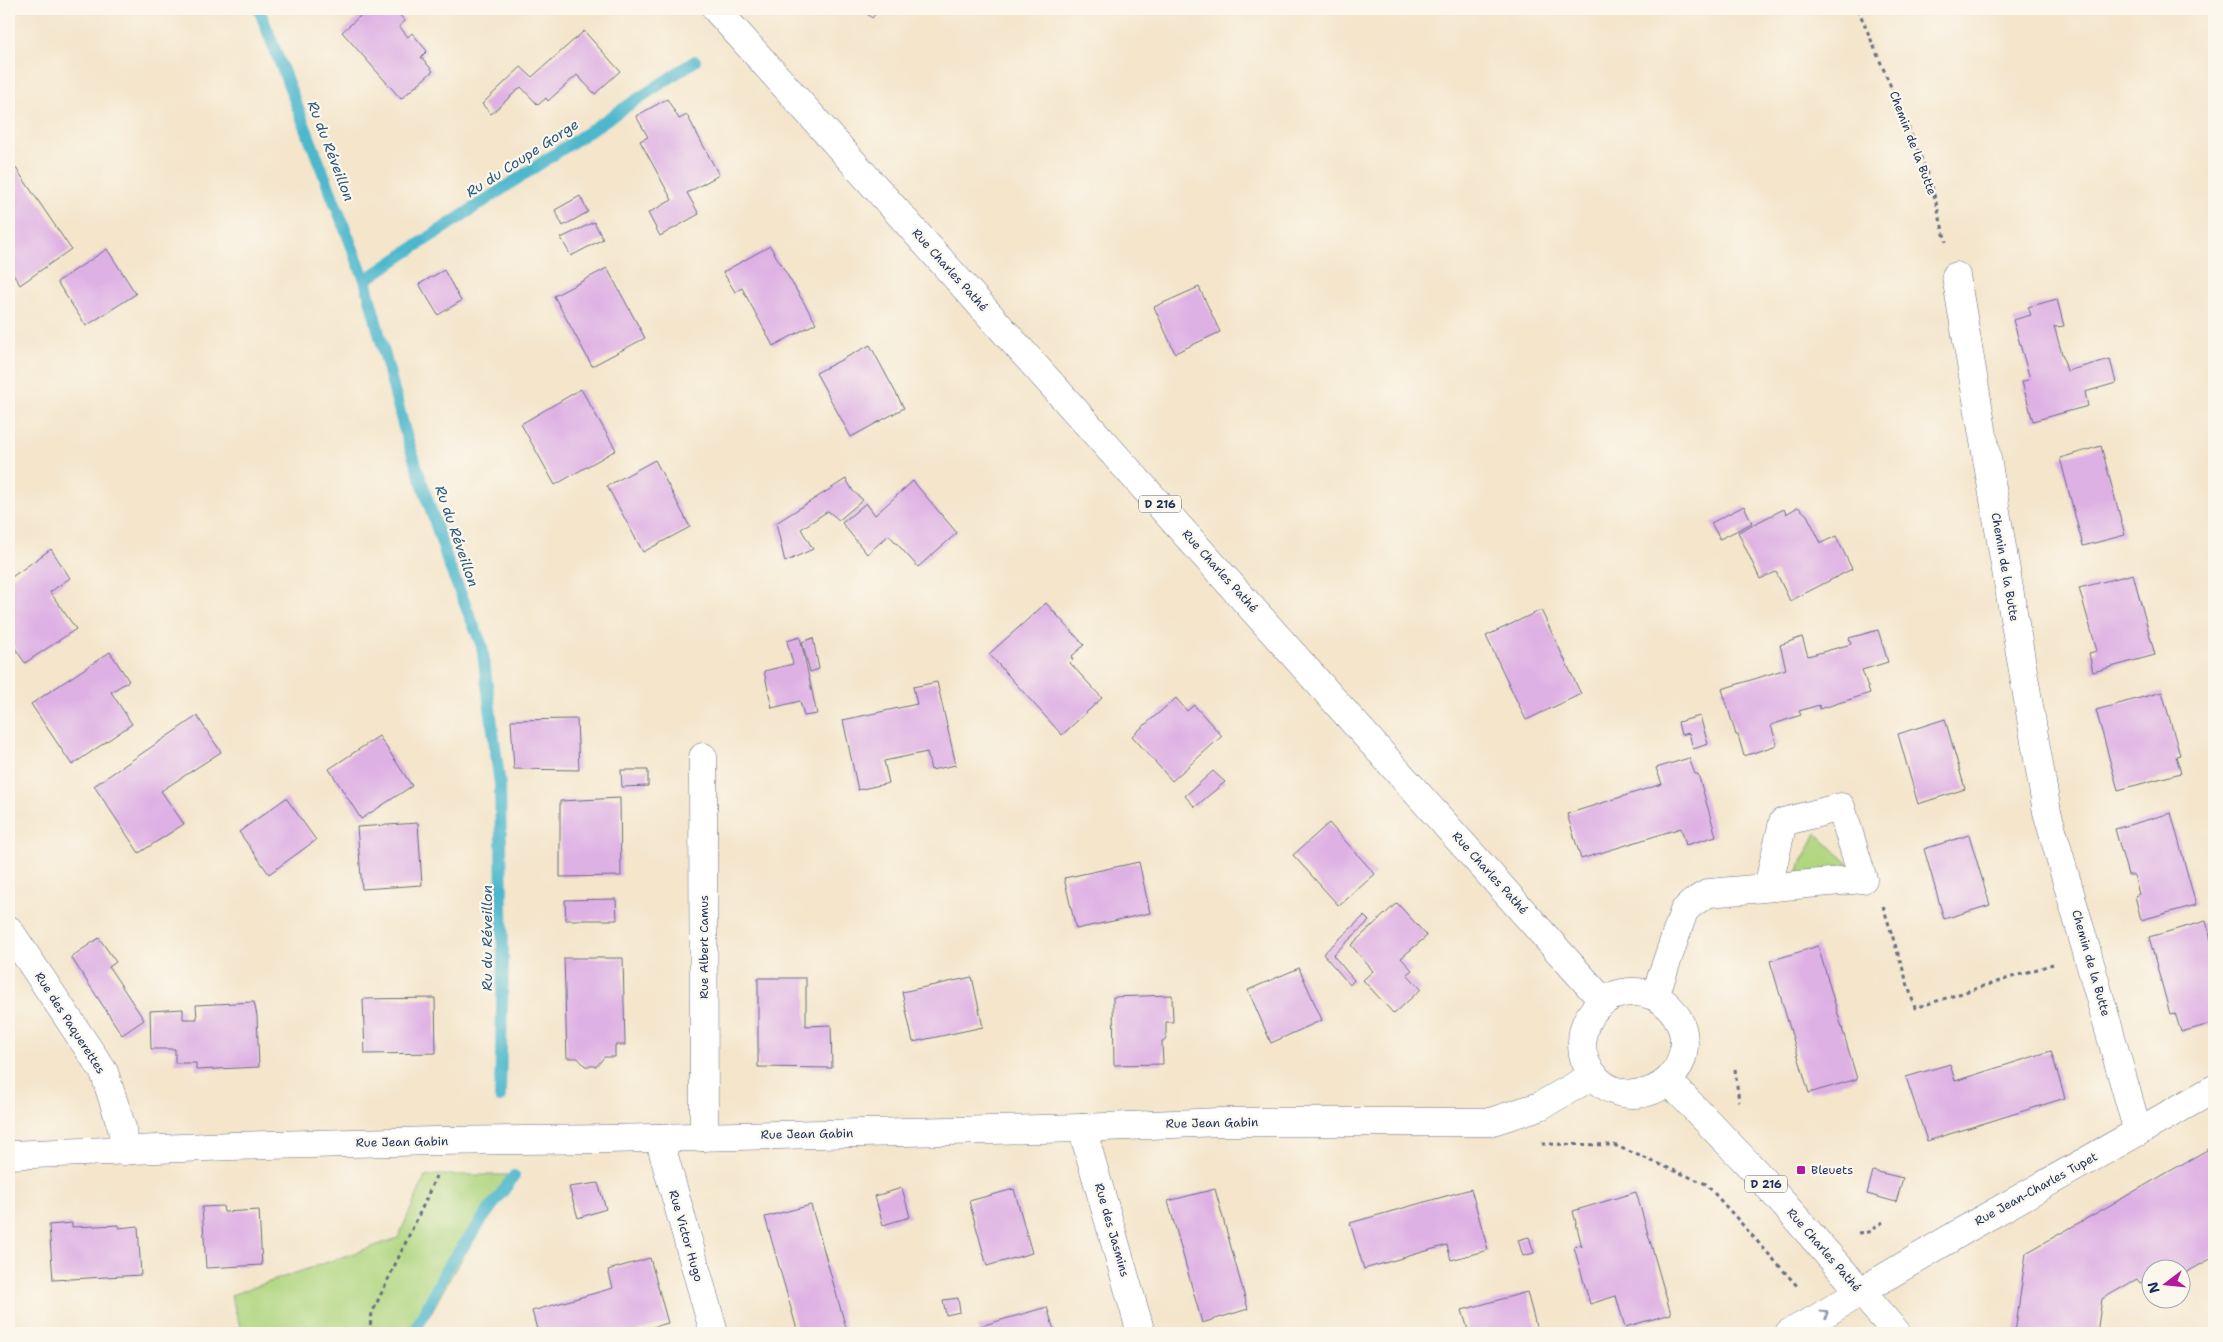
<svg xmlns="http://www.w3.org/2000/svg" width="2223" height="1342" font-family="'Shantell Sans',sans-serif">
  <rect width="100%" height="100%" fill="#fbf7ec"/>
  <filter id="ink" filterUnits="userSpaceOnUse"><feTurbulence type="fractalNoise" baseFrequency=".02" numOctaves="2"/><feDisplacementMap in="SourceGraphic" scale="10" xChannelSelector="R" yChannelSelector="G"/><feConvolveMatrix kernelMatrix="1 2 1 2 8 2 1 2 1" color-interpolation-filters="sRGB"/></filter>
  <filter id="wash" filterUnits="userSpaceOnUse"><feTurbulence type="fractalNoise" baseFrequency=".0096" numOctaves="4" result="noise"/><feDisplacementMap in="SourceGraphic" scale="20" xChannelSelector="R" yChannelSelector="G"/><feGaussianBlur stdDeviation="1.12" result="paint"/><feColorMatrix in="noise" values="0 0 0 0 0 0 0 0 0 0 0 0 0 0 0 0 0 1.4 0 .05"/><feComposite in="paint" operator="in"/></filter>
  <g filter="url(#wash)">
    <rect width="100%" height="100%" fill="#f4e5cb"/>
    <!-- green -->
    <path fill="#b0d680" stroke="#66826f" d="M1816 833 1852 867 1795 876Z
      M436 1175H517L454 1271 420 1333H242L231 1295 398 1238 425 1177Z"/>
    <g fill="none" stroke-linecap="round" stroke-linejoin="round">
      <!-- stream -->
      <path stroke="#4eb7cc" stroke-width="12" d="M259 9 365 280 404 428 449 565 482 646 500 785 503 962 500 1097
        M365 280 695 61
        M414 1333 448 1266 514 1176"/>
    </g>
    <g id="blocks">
      <!-- building -->
      <path fill="#deb1e4" d="M368 9H394L405 21 399 26 408 37 412 33 427 51 421 57 433 71 401 99 342 32Z
        M862 9H880L872 18Z
        M584 31 620 71 595 94 577 75 548 101 546 98 538 105 521 87 491 114 482 104 521 67 532 77Z
        M667 99 679 119 687 115 719 175 687 193 699 214 660 236 648 213 672 200 640 141 648 137 636 116Z
        M9 158 71 249 20 285 9 267Z
        M580 196 588 212 563 226 555 210Z
        M594 222 603 239 571 256 561 238Z
        M770 246 816 323 773 346 742 288 735 292 723 272Z
        M107 249 136 294 86 326 57 282Z
        M607 268 645 338 592 366 554 296Z
        M444 270 461 301 438 315 419 284Z
        M1199 287 1220 332 1175 353 1154 307Z
        M2057 299 2064 326 2056 327 2054 326 2067 371 2110 359 2116 383 2085 392 2088 406 2033 421 2022 382 2030 379 2013 320 2031 315 2028 307Z
        M870 345 904 408 851 437 816 373Z
        M581 389 616 450 555 485 521 424Z
        M2101 446 2125 535 2083 546 2060 458Z
        M655 460 690 527 643 552 607 486Z
        M846 479 853 491 863 500 839 520 828 511 801 529 813 549 785 562 776 523Z
        M913 481 957 533 918 567 889 535 867 554 842 523 866 503 875 515Z
        M1744 506 1752 523 1720 539 1711 523Z
        M1798 507 1807 515 1821 543 1836 536 1852 569 1790 601 1776 572 1760 579 1738 532 1784 509 1786 514Z
        M51 549 70 578 50 592 76 629 25 663 9 639V579Z
        M2133 574 2155 655 2093 672 2089 653 2097 651 2079 588Z
        M1046 603 1084 645 1071 657 1073 660 1070 663 1102 698 1062 735 989 654Z
        M1541 610 1581 694 1526 720 1486 636Z
        M1878 630 1888 662 1862 670 1870 693 1820 709 1819 705 1799 711 1801 715 1771 725 1777 745 1744 756 1738 735H1736L1722 689 1786 669 1780 645 1802 637 1808 656 1851 644 1849 638Z
        M800 637 817 714 804 716 800 701 772 708 764 671 793 664 787 641Z
        M813 638 819 669 810 672 802 642Z
        M110 652 129 681 111 692 132 724 72 765 31 704Z
        M937 682 956 765 931 770 927 752 884 761 889 783 858 790 843 720 917 704 913 687Z
        M2162 692 2180 755 2176 756 2181 773 2118 790 2096 710Z
        M1176 698 1187 711 1194 705 1222 736 1172 781 1132 736Z
        M197 716 221 752 161 791 184 824 139 853 94 786Z
        M1700 716 1708 744 1693 749 1689 733 1681 735 1678 722Z
        M577 719 579 770 514 769 511 720Z
        M1945 719 1965 789 1918 804 1898 734Z
        M379 736 412 786 361 819 329 769Z
        M1689 758 1695 774H1698L1716 836 1686 845 1681 828 1581 859 1567 814 1662 784 1656 768Z
        M621 770H648V786L622 787Z
        M1213 771 1225 782 1195 807 1185 796Z
        M286 798 316 840 269 874 239 832Z
        M620 798 621 876 560 877V801Z
        M2171 813 2196 905 2141 920 2135 896 2139 894 2134 875H2128L2115 829Z
        M418 823 422 885 362 889 357 827Z
        M1329 823 1375 874 1339 906 1293 855Z
        M1969 835 1990 905 1944 919 1924 849Z
        M1139 862 1150 913 1076 929 1064 878Z
        M616 899 617 920H566L565 900Z
        M1397 903 1427 936 1401 958 1412 970 1407 974 1421 989 1394 1014 1363 980 1373 971 1351 945Z
        M1364 916 1369 921 1333 955 1354 980 1350 985 1323 954Z
        M2206 921 2214 951V1023L2181 1032 2175 1013 2170 1014 2149 937Z
        M99 938 116 962 109 967 144 1020 122 1035 71 957Z
        M1818 946 1857 1079 1809 1093 1770 961Z
        M564 958H623L625 1045H615V1057H604L597 1066H585L578 1058H567Z
        M1299 968 1322 1020 1271 1043 1248 990Z
        M972 977 983 1027 913 1042 902 992Z
        M758 978H806V1026L831 1025 832 1068 758 1067Z
        M1172 995 1173 1022H1166V1040L1162 1041 1163 1064 1114 1065 1113 997Z
        M435 998 436 1053 365 1054 363 999Z
        M254 1002 257 1016 259 1067 196 1070V1063H175V1049H151L150 1011 183 1009V1019H197L196 1005Z
        M2051 1051 2065 1098 1927 1141 1906 1077 1950 1064 1955 1081Z
        M2214 1146V1257L2180 1276V1270H2174L2172 1265 2164 1270H2150V1277L2140 1283 2137 1279 2102 1299 2097 1333H2015L2026 1253Z
        M1873 1171 1903 1178 1896 1202 1867 1194Z
        M598 1183 606 1209 578 1218 569 1187Z
        M902 1188 910 1217 883 1225 875 1196Z
        M1014 1189 1032 1253 987 1266 969 1201Z
        M1215 1189 1248 1309 1202 1323 1168 1201Z
        M1471 1189 1488 1250 1451 1260 1447 1245 1364 1269 1350 1223Z
        M1636 1192 1671 1314 1625 1327 1616 1296 1590 1304 1574 1247 1580 1245 1582 1247 1573 1211Z
        M811 1205 846 1328 828 1333H798L765 1217Z
        M223 1206 224 1212 259 1210 262 1265 206 1268 202 1207Z
        M72 1223V1227L119 1225V1228L138 1226 141 1275 53 1280 49 1225Z
        M1529 1237 1534 1253 1523 1256 1518 1240Z
        M650 1258 668 1323 630 1333H538L532 1311 613 1288 608 1270Z
        M1527 1292 1538 1333H1469L1462 1310Z
        M958 1298 960 1312 946 1315 943 1300Z
        M1047 1307 1055 1333H979L977 1327Z"/>
    </g>
  </g>
  <g filter="url(#ink)">
    <use href="#blocks" fill-opacity="0" stroke="#676f84" stroke-width="1"/>
    <g fill="none" stroke-linecap="round" stroke-linejoin="round">
      <!-- street casing -->
      <g stroke="#676f84" stroke-width="29">
        <path id="street" d="M1956 276 2047 812 2138 1132
          M703 757 704 1137
          M9 930 104 1072 122 1128 124 1151
          M1655 996 1684 911C1691 903 1699 898 1709 893L1863 879 1841 807 1783 822 1768 887
          M1082 1128 1141 1333
          M659 1138 714 1333
          M1789 1333 1816 1319 1860 1292"/>
      </g>
      <!-- secondary casing -->
      <g stroke="#676f84" stroke-width="29">
        <path id="secondary" d="M9 1155 232 1146 436 1141 608 1139 1082 1128 1219 1122H1490L1540 1106 1594 1075
          M1860 1292 1978 1222 2214 1089"/>
      </g>
      <!-- primary casing -->
      <g stroke="#676f84" stroke-width="29">
        <path id="primary" d="M716 9 1603 1001
          M1582 1043a51 51 0 1 1 102 0a51 51 0 1 1-102 0Z
          M1666 1083 1679 1092 1752 1168 1897 1333"/>
      </g>
      <!-- path -->
      <path stroke="#676f84" stroke-width="3" stroke-dasharray="4 4" stroke-linecap="butt" d="M1858 9 1930 179 1946 242
        M1883 906 1915 1008 2053 964
        M1735 1069 1739 1102
        M1542 1144 1614 1145 1706 1184 1799 1288
        M1858 1233 1868 1232 1886 1220
        M369 1333 372 1313 423 1206 436 1176"/>
      <!-- street -->
      <use href="#street" stroke="#fff" stroke-width="28"/>
      <!-- secondary -->
      <use href="#secondary" stroke="#fff" stroke-width="28"/>
      <!-- primary -->
      <use href="#primary" stroke="#fff" stroke-width="28"/>
    </g>
    <!-- one-way arrows -->
    <defs><path id="oneway-chevron" d="M-2-3.5L2.5 0L-2 3.5" fill="none" stroke-width="1.6" stroke-linecap="round" stroke-linejoin="round" transform="scale(1.25)"/></defs>
    <use stroke="#8d97ae" href="#oneway-chevron" transform="translate(1825 1314) rotate(-32)"/>
  </g>
  <!-- markers -->
  <rect fill="#b5179e" stroke="#fbf7ec" stroke-width="2" x="1796" y="1165" width="10" height="10" rx="2.5"/>
  <g text-anchor="middle" dominant-baseline="central" stroke-width="4.5" stroke-linejoin="round" paint-order="stroke">
    <!-- shield labels -->
    <g fill="#fbf7ec" stroke="#5e6b89" stroke-width="1">
      <rect x="1139" y="495.5" width="42" height="17" rx="4"/>
      <rect x="1745" y="1175.5" width="42" height="17" rx="4"/>
    </g>
    <g font-size="11" font-weight="bold" fill="#1b2f5e">
      <text x="1160" y="504">D 216</text>
      <text x="1766" y="1184">D 216</text>
    </g>
    <!-- street labels -->
    <g font-size="12" fill="#1b2f5e" stroke="#fbf7ec">
      <text transform="translate(1913 143) rotate(69)">Chemin de la Butte</text>
      <text transform="translate(950 270) rotate(48)">Rue Charles Pathé</text>
      <text transform="translate(2005 567) rotate(80)">Chemin de la Butte</text>
      <text transform="translate(1220 571) rotate(48)">Rue Charles Pathé</text>
      <text transform="translate(1490 873) rotate(48)">Rue Charles Pathé</text>
      <text transform="translate(704 947) rotate(-90)">Rue Albert Camus</text>
      <text transform="translate(2091 963) rotate(74)">Chemin de la Butte</text>
      <text transform="translate(70 1023) rotate(57)">Rue des Paquerettes</text>
      <text transform="translate(1212 1123) rotate(-1)">Rue Jean Gabin</text>
      <text transform="translate(807 1134) rotate(-1)">Rue Jean Gabin</text>
      <text transform="translate(402 1142) rotate(-1)">Rue Jean Gabin</text>
      <text transform="translate(2036 1189) rotate(-29)">Rue Jean-Charles Tupet</text>
      <text transform="translate(1112 1230) rotate(74)">Rue des Jasmins</text>
      <text transform="translate(686 1236) rotate(74)">Rue Victor Hugo</text>
      <text transform="translate(1824 1250) rotate(49)">Rue Charles Pathé</text>
    </g>
    <!-- poi labels -->
    <g font-size="12" fill="#1b2f5e" stroke="#fbf7ec" text-anchor="start">
      <text x="1811" y="1170">Bleuets</text>
    </g>
    <!-- water labels -->
    <g font-size="14" font-style="italic" fill="#2a587f" stroke="#fbf7ec">
      <text transform="translate(331 151) rotate(69)">Ru du Réveillon</text>
      <text transform="translate(522 158) rotate(-33)">Ru du Coupe Gorge</text>
      <text transform="translate(457 536) rotate(71)">Ru du Réveillon</text>
      <text transform="translate(487 938) rotate(-90)">Ru du Réveillon</text>
    </g>
  </g>
  <!-- margin -->
  <rect width="2223" height="1342" fill="none" stroke="#fbf7ec" stroke-width="30"/>
  <!-- north arrow -->
  <g transform="translate(2166 1284) rotate(254)"><circle r="24" fill="#fbf7ec" stroke="#a1a7b3"/>
  <path d="M0-4L9 19L0 12L-9 19Z" fill="#b5179e"/>
  <text y="-8" font-size="14" font-weight="bold" text-anchor="middle" fill="#1b2f5e">N</text>
  </g>
</svg>
